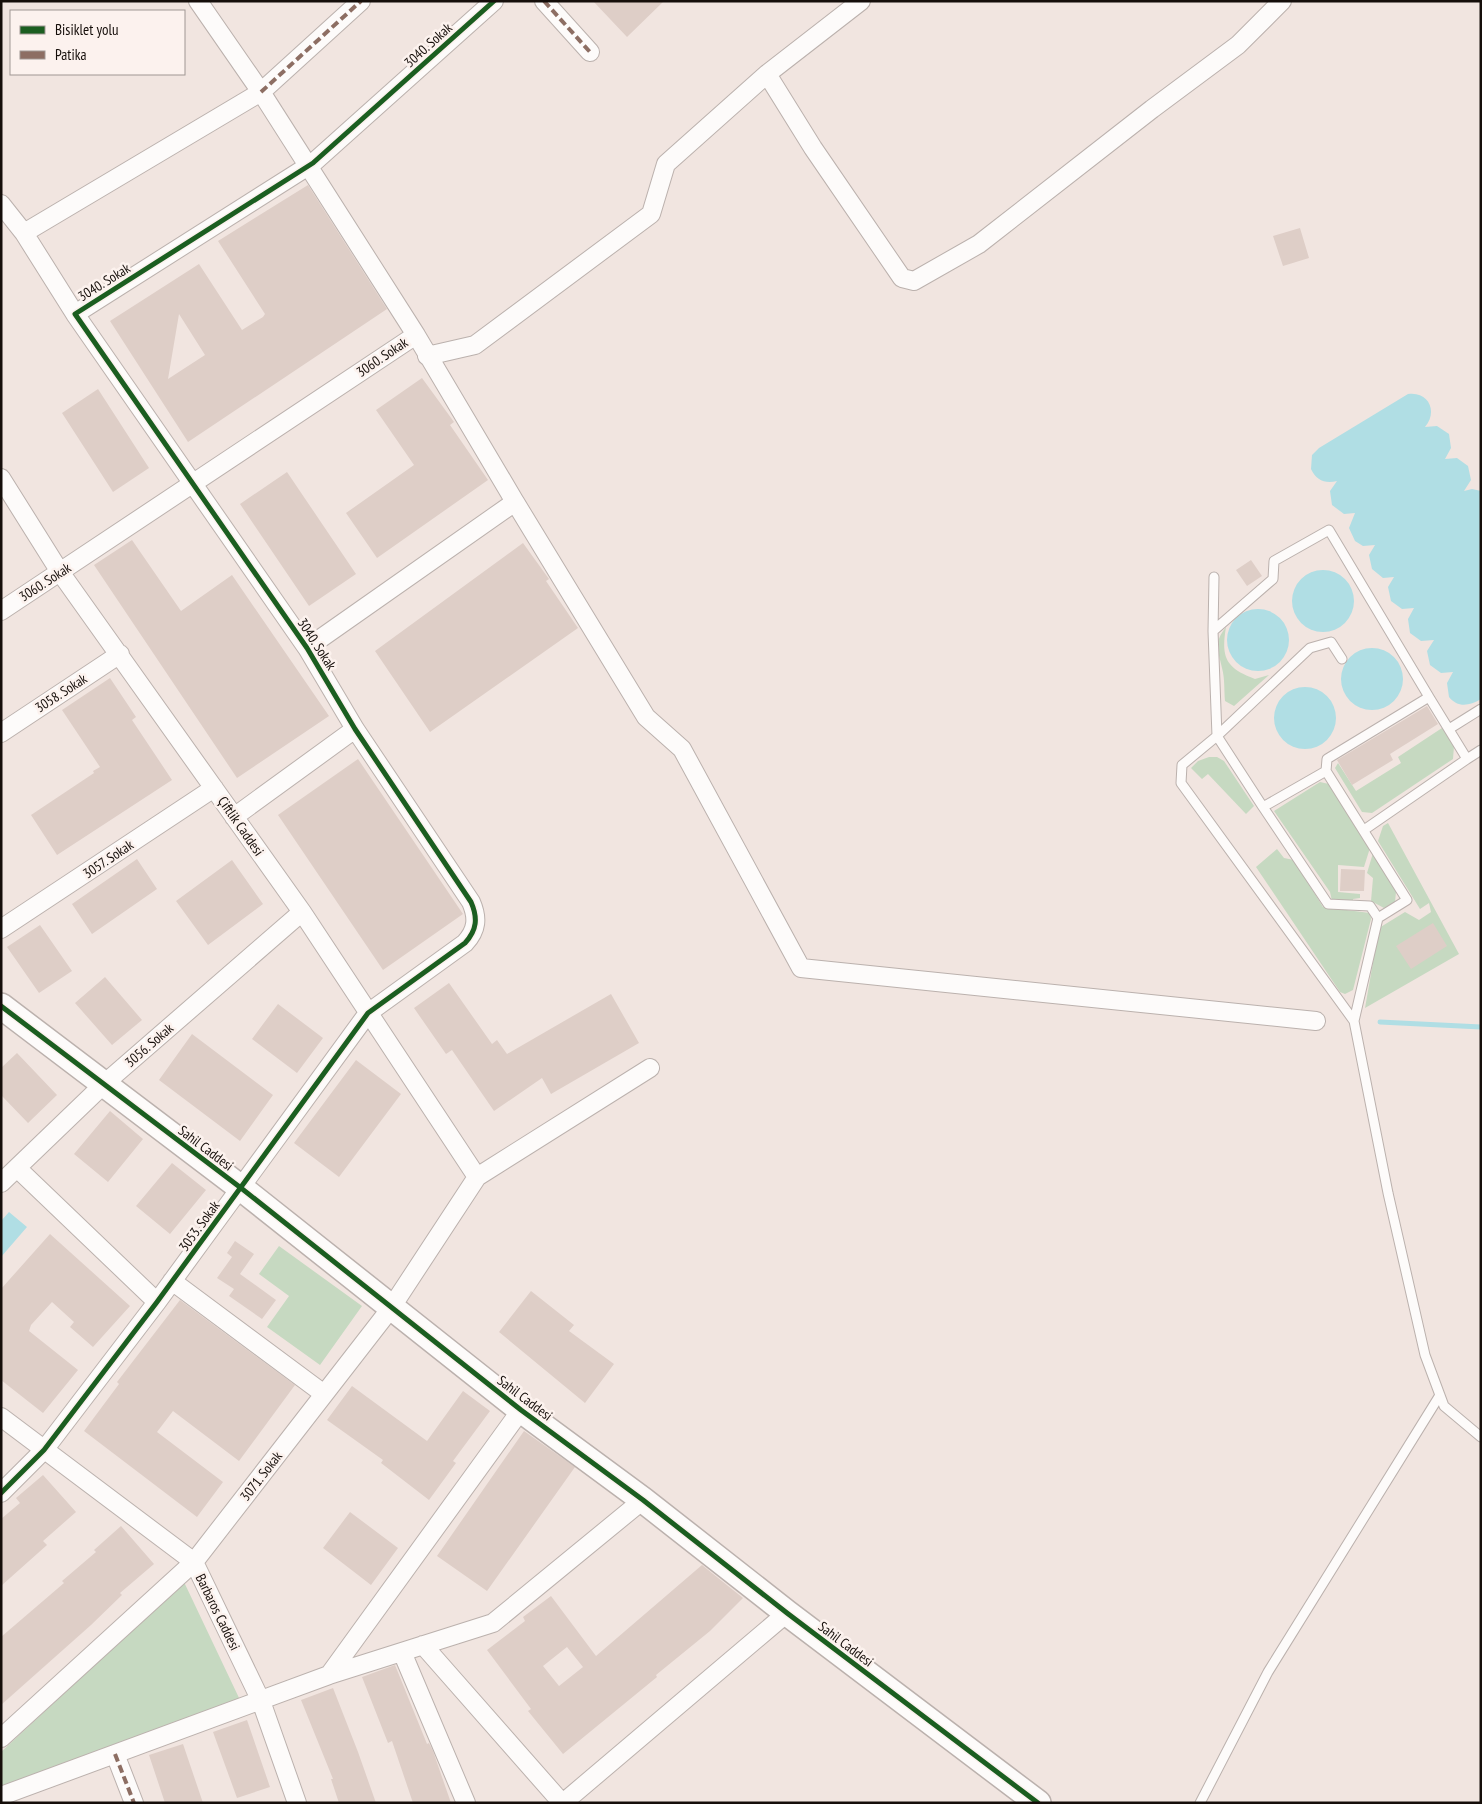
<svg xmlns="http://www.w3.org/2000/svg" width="1482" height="1804" font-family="'PT Sans Narrow',sans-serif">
  <rect width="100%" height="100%" fill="#f1e5e0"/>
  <!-- green -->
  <path fill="#c6d9c1" d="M1226 627C1221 657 1225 668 1255 679L1269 675 1234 706 1225 701C1224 690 1225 679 1222 668 1218 649 1213 644 1226 627Z
    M1442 728 1454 746 1453 759 1372 813 1362 812 1335 768 1338 763 1356 791 1401 763 1398 757Z
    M1209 757H1217L1224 761 1254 806 1246 814 1208 774 1202 779 1191 768 1198 761Z
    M1320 782 1329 784 1370 848 1364 867 1338 865V892L1360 894V898L1353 899V902L1332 901 1330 892 1274 811Z
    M1388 823 1459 954 1365 1008 1379 928 1405 912 1419 920 1431 912 1429 903 1420 909 1378 841 1383 826Z
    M1277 849 1284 858 1294 860 1323 907 1370 913 1371 919 1353 990 1345 994 1340 992 1256 867Z
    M1373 853 1396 892 1395 902 1384 908 1371 901 1373 878 1367 873Z
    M279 1246 362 1306 320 1365 267 1327 289 1296 259 1274Z
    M184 1582 240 1700 1 1793V1752Z"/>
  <!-- water -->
  <path fill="#b0dee4" d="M1408 394C1429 391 1438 412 1425 427L1437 426 1449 434 1451 448 1445 459 1457 458 1468 466 1471 480 1464 491 1472 489 1481 491V699C1469 706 1458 708 1449 697L1447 683 1453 672 1441 673 1430 665 1427 651 1434 640 1421 641 1410 633 1408 619 1414 608 1402 609 1391 601 1388 587 1394 577 1383 578 1372 569 1369 555 1375 545 1363 546 1355 541 1349 528 1355 513 1344 514 1332 505 1330 491 1337 481C1325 484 1316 480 1311 469L1312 455 1319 448Z
    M1292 601a31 31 0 1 1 62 0a31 31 0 1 1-62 0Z
    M1227 640a31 31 0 1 1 62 0a31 31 0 1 1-62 0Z
    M1341 679a31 31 0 1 1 62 0a31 31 0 1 1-62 0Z
    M1274 718a31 31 0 1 1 62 0a31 31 0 1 1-62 0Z
    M9 1212 27 1227 1 1257V1221Z"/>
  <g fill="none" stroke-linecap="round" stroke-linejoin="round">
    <!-- stream -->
    <path stroke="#b0dee4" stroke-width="5" d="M1380 1022 1481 1027"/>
  </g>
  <!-- building -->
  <path fill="#decec7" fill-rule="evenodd" d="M593 1H664L627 37Z
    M308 185 387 309 188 442 110 321 199 264 242 330 263 317 265 314 218 241ZM179 314 205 355 168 379Z
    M1300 228 1309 258 1283 266 1273 236Z
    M422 378 454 422 450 425 488 480 377 558 346 513 414 465 376 410Z
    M98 389 149 468 113 492 62 413Z
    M287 472 356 574 309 606 240 504Z
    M132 540 181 611 232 575 329 716 237 778 94 565Z
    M523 543 549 579 546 581 578 628 430 732 375 651Z
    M1251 560 1262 576 1247 586 1236 570Z
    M110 678 136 717 132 720 172 780 57 855 31 815 94 773 93 771 100 767 62 710Z
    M1427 706 1438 724 1390 754 1393 760 1352 785 1337 760Z
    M358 759 463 914 383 970 278 815Z
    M137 859 157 889 92 934 72 904Z
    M232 860 263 904 208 945 176 901Z
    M1341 869 1365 870 1364 891H1340Z
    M1433 923 1447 946 1411 969 1396 946Z
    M40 925 72 971 39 993 7 947Z
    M105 977 142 1020 112 1045 75 1003Z
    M449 983 492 1044 497 1040 507 1054 611 994 639 1043 551 1094 542 1078 494 1111 452 1050 446 1054 414 1008Z
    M278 1004 323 1038 297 1073 252 1039Z
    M192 1034 273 1095 240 1141 159 1080Z
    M17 1053 57 1095 28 1123 1 1095V1068Z
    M356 1060 401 1094 339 1177 294 1143Z
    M110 1111 143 1139 108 1182 74 1154Z
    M172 1163 206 1190 170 1234 136 1206Z
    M50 1234 130 1306 93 1347 70 1327 74 1322 52 1302 31 1325 29 1331 78 1370 43 1413 1 1380V1289Z
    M235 1241 254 1254 240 1274 276 1300 262 1319 229 1296 234 1289 217 1278 232 1257 227 1253Z
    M531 1291 574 1325 569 1331 614 1364 585 1403 499 1332Z
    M180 1300 295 1385 239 1461 173 1411 157 1432 223 1482 197 1517 84 1431 119 1384 117 1382Z
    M352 1386 427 1441 463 1391 490 1411 453 1461 456 1463 429 1500 381 1463 383 1460 327 1420Z
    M524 1431 575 1467 487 1591 437 1556Z
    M43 1475 76 1512 43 1541 47 1545 1 1586V1519L20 1503 16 1498Z
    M350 1512 398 1548 371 1585 323 1548Z
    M121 1526 154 1564 120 1593 122 1595 91 1625 1 1705V1637L64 1583 62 1581 96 1552 94 1550Z
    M702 1565 743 1598 710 1631 656 1675 657 1677 563 1754 528 1711 531 1709 487 1650 525 1621 523 1617 551 1596 596 1656ZM567 1647 583 1667 559 1686 543 1666Z
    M395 1665 427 1744 429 1743 433 1751 451 1803H413L392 1741 388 1743 362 1677Z
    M333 1688 358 1752 376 1803H339L331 1779H333L301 1700Z
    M247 1720 270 1787 237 1798 213 1732Z
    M183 1744 203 1803H165L149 1755Z"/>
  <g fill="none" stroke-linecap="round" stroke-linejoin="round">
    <!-- lane casing -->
    <g stroke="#bbb1ad" stroke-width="11">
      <path id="lane" d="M1213 631 1214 577
        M1449 729 1481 709
        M1467 759 1481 750
        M1326 771 1327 759 1429 697 1329 530 1274 561 1273 579 1213 631 1217 736 1182 765 1181 783 1354 1021
        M1263 807 1217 736 1310 648 1331 642 1342 659
        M1364 830 1467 759 1429 697
        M1378 918 1370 906 1328 904 1263 807 1326 771 1407 900 1378 918 1354 1021 1388 1193 1425 1355 1444 1406 1481 1437
        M1200 1803 1268 1672 1440 1395"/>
    </g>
    <!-- street casing -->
    <g stroke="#bbb1ad" stroke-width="20">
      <path id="street" d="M198 1 261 92 416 335
        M544 1 590 52
        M861 1 767 74 813 148 902 278 914 281 979 244 1152 109 1238 45 1282 1
        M1 204 24 233 75 314
        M24 233 261 92 361 1
        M427 356 475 345 651 214 666 164 767 74
        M1 478 60 572 302 912 477 1177
        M515 502 646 717 682 749 801 968 1316 1021
        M1 611 416 335 515 502 307 648
        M1 733 120 654
        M234 817 355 729
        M1 929 214 788
        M17 1168 157 1302
        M1 1183 104 1084 302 912
        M172 1281 324 1394
        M1 1417 194 1562 261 1701 297 1803
        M1 1493 44 1450 157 1302 368 1013 465 943C477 930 478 918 471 902L355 729 307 648 75 314 313 163 494 1
        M423 1645 562 1803
        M402 1652 466 1803
        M329 1675 521 1410
        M1 1738 194 1562 391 1308 477 1177 650 1068
        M115 1754 134 1803
        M1 1796 329 1675 493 1623 643 1500
        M563 1803 787 1613"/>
    </g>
    <!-- secondary casing -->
    <g stroke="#bbb1ad" stroke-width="28">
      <path id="secondary" d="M1 1006 241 1188 521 1410 643 1500 787 1613 1038 1803"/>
    </g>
    <!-- lane -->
    <use href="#lane" stroke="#fdfbfa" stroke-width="9"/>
    <!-- street -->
    <use href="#street" stroke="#fdfbfa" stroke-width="18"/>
    <!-- secondary -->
    <use href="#secondary" stroke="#fdfbfa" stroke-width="25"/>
    <!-- quiet -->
    <path stroke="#8d6e63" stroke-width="4" stroke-dasharray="8 4" stroke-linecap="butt" d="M544 1 590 52
      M261 92 361 1
      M115 1754 134 1803"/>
    <!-- cycleway casing -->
    <g stroke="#fcf2ee" stroke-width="8">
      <path id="cycleway" d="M1 1006 241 1188 521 1410 643 1500 787 1613 1038 1803
        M1 1493 44 1450 157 1302 368 1013 465 943C477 930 478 918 471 902L355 729 307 648 75 314 313 163 494 1"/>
    </g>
    <!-- cycleway -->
    <use href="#cycleway" stroke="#1b5e20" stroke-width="5"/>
  </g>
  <g text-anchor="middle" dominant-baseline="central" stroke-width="5" stroke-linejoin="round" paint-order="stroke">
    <!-- street labels -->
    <g font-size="14" fill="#150e0a" stroke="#fcf2ee">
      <text transform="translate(428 45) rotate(-42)">3040. Sokak</text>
      <text transform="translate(104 282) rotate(-32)">3040. Sokak</text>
      <text transform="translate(382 357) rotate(-34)">3060. Sokak</text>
      <text transform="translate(45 582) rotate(-33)">3060. Sokak</text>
      <text transform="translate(317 644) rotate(57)">3040. Sokak</text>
      <text transform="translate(61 693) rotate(-33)">3058. Sokak</text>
      <text transform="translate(241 826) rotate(55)">Çiftlik Caddesi</text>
      <text transform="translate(108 859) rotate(-34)">3057. Sokak</text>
      <text transform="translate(149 1045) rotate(-41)">3056. Sokak</text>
      <text transform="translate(206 1148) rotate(37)">Sahil Caddesi</text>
      <text transform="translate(199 1226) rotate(-54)">3053. Sokak</text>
      <text transform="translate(525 1398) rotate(37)">Sahil Caddesi</text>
      <text transform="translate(261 1476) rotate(-52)">3071. Sokak</text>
      <text transform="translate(218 1612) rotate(64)">Barbaros Caddesi</text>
      <text transform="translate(846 1644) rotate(37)">Sahil Caddesi</text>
    </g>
  </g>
  <!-- border -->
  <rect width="1482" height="1804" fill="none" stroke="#150e0a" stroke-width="5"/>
  <!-- legend -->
  <rect x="10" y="10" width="175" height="65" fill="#fcf2ee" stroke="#a09793"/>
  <rect x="20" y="26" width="25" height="8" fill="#1b5e20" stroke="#a09793"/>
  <text x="55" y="35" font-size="15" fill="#150e0a">Bisiklet yolu</text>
  <rect x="20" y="51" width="25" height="8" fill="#8d6e63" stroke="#a09793"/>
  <text x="55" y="60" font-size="15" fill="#150e0a">Patika</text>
</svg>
